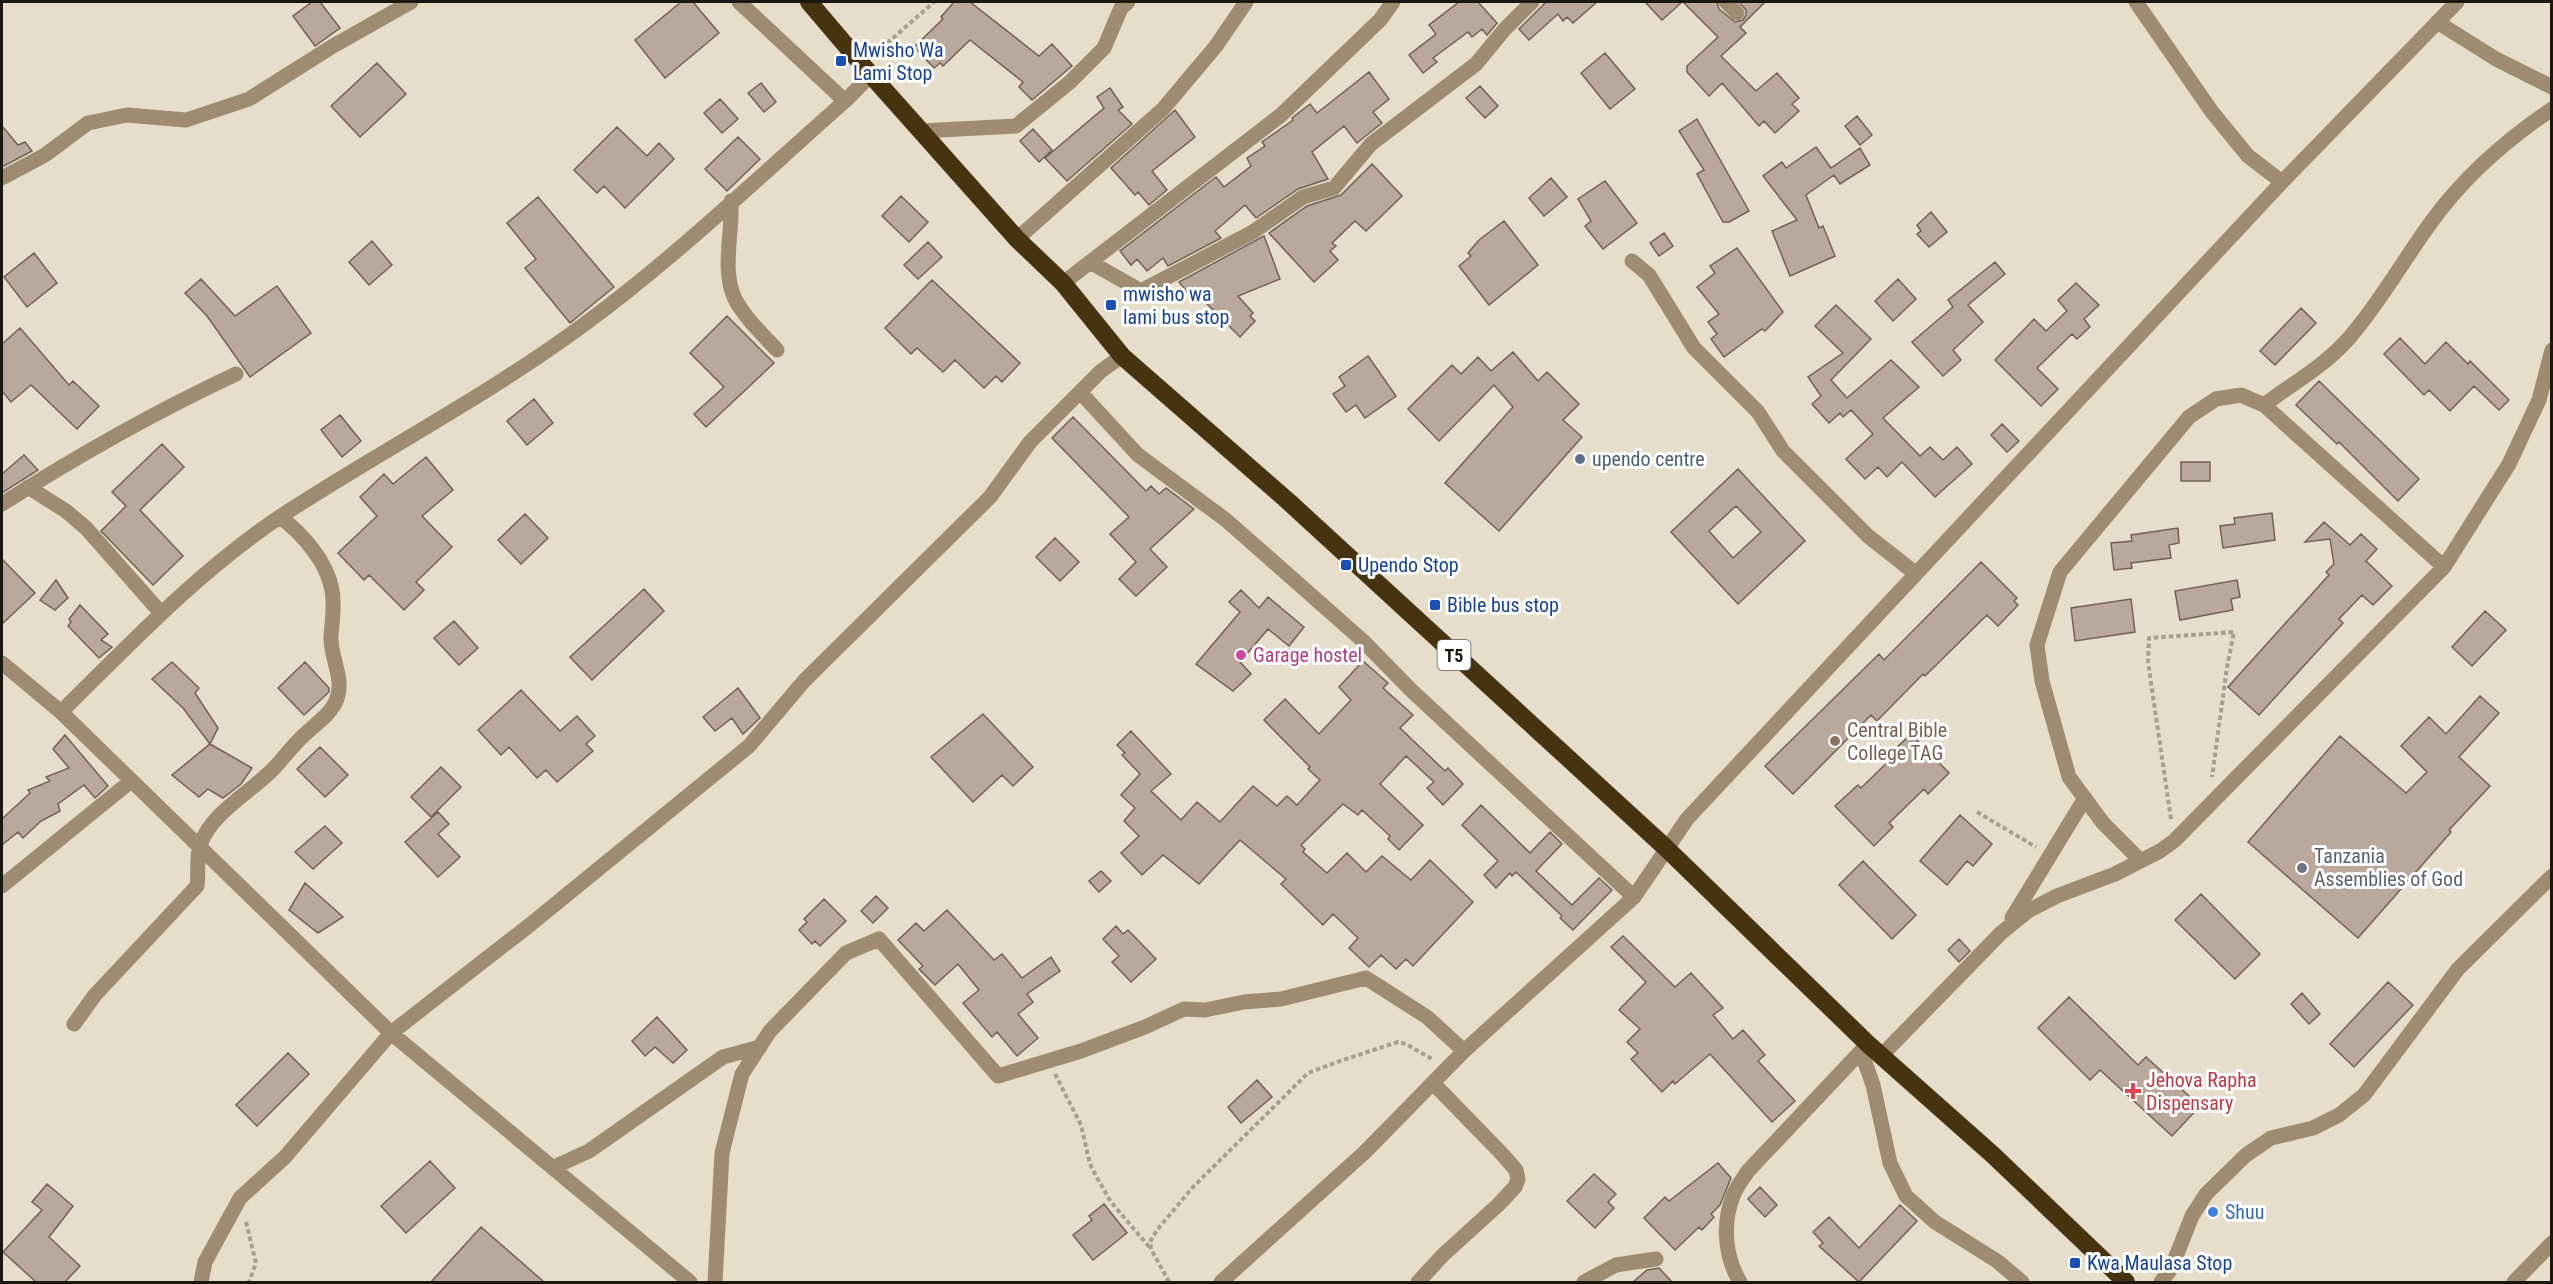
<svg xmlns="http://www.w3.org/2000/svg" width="2553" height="1284" font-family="'Roboto Condensed',sans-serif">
  <rect width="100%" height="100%" fill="#e6deca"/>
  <!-- building -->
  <path fill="#bba89d" stroke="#726056" stroke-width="1.5" fill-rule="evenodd" d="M312 2H320L340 28 315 46 293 16Z
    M681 2H693L719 33 665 78 635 40Z
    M954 2H970L1039 56 1052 44 1072 66 1032 100 1019 87 1023 82 970 40 943 66 940 63 934 68 914 47 943 19 941 17Z
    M1459 2H1478L1497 23 1487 35 1482 29 1472 37 1468 32 1433 58 1437 62 1423 73 1409 55 1436 34 1429 25Z
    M1546 2H1597L1573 23 1567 17 1563 21 1558 14 1529 40 1519 29Z
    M1645 2H1682L1662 20Z
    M1683 2H1717L1719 9 1735 22 1743 20 1746 15V10L1739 2H1765L1740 27 1746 33 1721 56 1756 91 1777 73 1799 98 1792 104 1799 111 1775 133 1764 121 1759 126 1722 83 1709 96 1687 72V66L1718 37Z
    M1605 53 1635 89 1610 109 1581 73Z
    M377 63 406 94 360 137 331 106Z
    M1369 72 1389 99 1373 112 1382 123 1357 143 1344 126 1312 152 1328 179 1298 189 1256 218 1245 205 1215 231 1221 238 1168 266 1163 258 1147 271 1137 259 1131 265 1120 251 1216 177 1224 187 1251 166 1247 158 1265 146 1262 142 1293 120 1292 118 1310 104 1317 113Z
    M761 83 776 102 764 112 748 93Z
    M1480 86 1498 106 1485 118 1466 98Z
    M1110 88 1123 107 1118 110 1132 124 1067 181 1045 158 1104 108 1097 97Z
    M720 99 738 119 722 133 704 113Z
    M1175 110 1195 137 1152 171 1167 190 1149 205 1138 192 1135 195 1111 168Z
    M1857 116 1872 135 1860 145 1845 126Z
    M1697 119 1749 211 1729 222H1723L1697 174 1704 170 1679 131Z
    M2 126 18 145 25 142 32 151 2 167Z
    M617 127 647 156 659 143 674 159 625 208 604 186 597 193 574 170Z
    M1033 129 1052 150 1039 162 1020 141Z
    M738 137 760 159 727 191 705 169Z
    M1816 147 1831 168 1860 148 1870 165 1840 184 1834 175 1806 195 1819 228 1823 226 1835 256 1790 276 1772 231 1797 220 1763 176 1782 162 1786 168Z
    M1372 164 1402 196 1366 231 1355 221 1332 243 1336 246 1330 251 1338 260 1314 282 1269 233 1307 206 1341 195Z
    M1551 178 1567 197 1544 216 1529 198Z
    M1605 181 1637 223 1603 249 1585 226 1591 221 1578 199Z
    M901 196 928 222 909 242 882 216Z
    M538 197 614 287 570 323 525 268 536 259 507 223Z
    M1931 212 1947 232 1929 247 1917 234 1921 231 1917 225Z
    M1504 221 1538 265 1489 305 1459 266 1471 256 1468 253 1479 240Z
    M1664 233 1673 246 1659 256 1650 243Z
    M1264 236 1280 279 1238 296 1253 313 1250 316 1255 321 1240 337 1192 289 1187 292 1179 282Z
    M372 241 392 265 369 285 349 262Z
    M928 242 942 257 918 279 904 265Z
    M1737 248 1783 312 1765 331 1762 329 1724 357 1711 339 1717 334 1708 322 1719 314 1697 287 1715 273 1710 266Z
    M34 253 57 283 27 307 4 277Z
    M1995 262 2005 274 1968 305 1983 322 1953 350 1961 360 1943 376 1912 342 1953 307 1948 300Z
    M201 279 235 316 277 286 311 333 250 377 207 316 185 293Z
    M1898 279 1916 299 1893 321 1875 301Z
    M932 280 1020 363 1002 382 996 376 984 388 955 360 943 372 917 348 911 354 885 328Z
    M2076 283 2099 305 2084 319 2090 327 2077 339 2072 334 2037 368 2058 389 2041 406 1995 360 2034 319 2046 331 2067 311 2058 300Z
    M1836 305 1871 339 1831 380 1847 398 1891 360 1919 387 1883 418 1920 456 1930 447 1943 460 1957 447 1972 464 1935 497 1902 462 1887 477 1878 467 1865 479 1846 459 1873 434 1851 410 1843 417 1840 413 1829 423 1812 404 1821 396 1808 377 1843 353 1815 326Z
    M2301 308 2316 323 2275 365 2260 351Z
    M727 316 774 363 706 427 694 414 724 387 690 353Z
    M20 328 69 385 73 381 99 406 77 429 31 385 11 402 2 391V344Z
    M2400 338 2425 364 2446 342 2468 364 2470 361 2509 400 2499 410 2474 386 2450 411 2429 390 2424 395 2384 354Z
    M1513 352 1538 381 1547 372 1579 404 1563 420 1582 437 1499 531 1445 483 1513 407 1494 385 1439 441 1408 409 1452 365 1461 374 1478 357 1491 371Z
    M1368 356 1396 396 1365 418 1356 405 1346 412 1333 394 1345 386 1339 377Z
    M2319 381 2419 479 2398 501 2339 442 2337 444 2296 405Z
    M534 399 553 423 527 445 507 421Z
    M340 415 361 441 342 457 321 430Z
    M1073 417 1146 491 1151 486 1159 494 1166 488 1194 509 1150 549 1167 567 1136 596 1119 579 1136 562 1110 534 1129 517 1052 438Z
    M2002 424 2019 441 2007 452 1991 435Z
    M162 444 184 467 140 510 183 556 153 585 101 531 126 506 112 492Z
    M24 455 38 470 2 493V474Z
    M426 457 453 490 422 516 452 547 416 582 424 590 404 610 369 575 364 580 338 553 377 516 360 497 384 474 393 484Z
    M2181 462H2210V481H2181Z
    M1738 469 1805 541 1738 604 1671 532ZM1736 506 1761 532 1733 558 1709 531Z
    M2272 513 2275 540 2223 548 2220 526 2235 524 2234 518Z
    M525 514 548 538 521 564 498 540Z
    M2324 522 2350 545 2361 534 2377 549 2366 561 2392 586 2373 605 2362 595 2339 619 2343 623 2259 715 2228 687 2329 575 2326 572 2334 564 2330 539 2305 542Z
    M2178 528 2179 543 2169 545 2171 558 2131 563 2132 568 2114 570 2111 543 2132 541 2131 535Z
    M1055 538 1079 562 1060 581 1036 557Z
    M2 559 35 593 2 624Z
    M1981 562 2017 598 2014 601 2018 605 1998 626 1987 615 1925 676 1923 674 1877 721 1871 715 1793 794 1765 766 1879 654 1884 660Z
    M56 580 68 598 55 610 40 600Z
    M2237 580 2240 597 2231 599 2233 610 2180 620 2175 591Z
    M644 589 664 611 592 680 570 657Z
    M1241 590 1259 608 1268 597 1304 627 1289 646 1268 629 1240 662 1251 674 1233 691 1196 664 1240 612 1229 602Z
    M2131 599 2135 632 2075 641 2071 608Z
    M80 605 108 634 101 640 112 647 99 658 68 626 71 622 69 619Z
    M2485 611 2506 630 2472 666 2452 647Z
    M454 621 478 648 459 665 434 638Z
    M1363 661 1388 683 1383 688 1413 715 1400 728 1445 771 1448 768 1463 784 1443 805 1427 788 1434 782 1406 756 1380 784 1423 825 1399 850 1388 839 1390 836 1362 810 1358 815 1343 804 1301 845 1305 849 1303 852 1327 873 1347 853 1366 872 1382 856 1411 880 1430 860 1473 902 1413 966 1406 959 1396 969 1381 955 1369 967 1349 948 1358 938 1333 914 1323 925 1281 884 1286 879 1240 840 1199 884 1163 855 1142 875 1121 853 1139 836 1124 821 1135 808 1121 795 1140 774 1122 755 1125 753 1117 745 1131 731 1171 774 1151 791 1181 820 1197 802 1220 822 1253 786 1277 806 1287 796 1297 805 1320 780 1308 769 1310 767 1264 720 1285 699 1319 734 1351 700 1339 687Z
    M172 662 199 688 195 693 218 728 210 744 183 708 152 679Z
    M305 662 329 688V692L304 715 278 688Z
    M738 688 760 718 743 734 732 718 715 731 703 717Z
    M521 690 560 731 577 716 595 736 586 744 593 751 557 782 546 770 537 778 509 747 501 755 478 730Z
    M2480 696 2499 713 2459 757 2490 786 2449 830 2451 832 2358 938 2248 842 2340 736 2406 793 2427 772 2401 746 2429 717 2446 734Z
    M983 714 1033 767 1013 786 1002 775 973 802 931 757Z
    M1911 734 1949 773 1928 794 1924 789 1889 823 1893 827 1874 846 1835 806 1858 785 1861 788 1896 754 1893 751Z
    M65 735 108 786 95 798 84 785 58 804 60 811 41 821 23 838 18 832 2 845V819L30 793 28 790 50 781 46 777 69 768 53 749Z
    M210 744 252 768 241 784 223 798 208 789 199 797 172 775Z
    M320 747 348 775 325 797 297 769Z
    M441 767 461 787 431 817 411 797Z
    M1481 805 1530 853 1550 832 1562 844 1536 871 1572 905 1599 878 1612 890 1573 930 1560 918 1562 916 1516 872 1512 876 1510 873 1496 888 1484 875 1498 861 1462 825Z
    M438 812 449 824 438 834 460 857 438 877 405 842Z
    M1960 815 1992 844 1973 866 1967 861 1947 885 1920 861Z
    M325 826 342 843 313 869 295 852Z
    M1863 861 1916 915 1892 939 1839 885Z
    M1101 871 1111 881 1099 892 1089 881Z
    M305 883 343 917 318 933 289 910Z
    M2201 894 2260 954 2235 979 2175 920Z
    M876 896 888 908 873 923 861 911Z
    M824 899 846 921 820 946 815 941 812 944 799 930 807 922 804 919Z
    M947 910 994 960 1002 954 1022 978 1051 957 1060 971 1027 994 1033 1002 1018 1014 1038 1038 1017 1056 997 1032 992 1037 963 1003 979 990 958 964 935 985 919 969 923 966 898 940 916 923 924 931Z
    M1116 926 1123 934 1128 930 1156 959 1131 982 1112 962 1119 956 1103 939Z
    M1623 936 1675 987 1691 973 1723 1008 1713 1015 1733 1039 1743 1030 1765 1055 1758 1061 1795 1101 1772 1122 1710 1054 1675 1084 1673 1081 1662 1092 1631 1059 1638 1053 1627 1042 1640 1029 1619 1010 1646 982 1611 947Z
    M1959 939 1970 951 1959 962 1948 950Z
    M2388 982 2413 1005 2354 1067 2330 1044Z
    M2302 993 2320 1014 2309 1024 2291 1004Z
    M2069 997 2138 1065 2146 1057 2200 1106 2172 1136 2100 1070 2090 1080 2038 1028Z
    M657 1017 687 1050 673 1063 655 1047 645 1056 632 1041Z
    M288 1053 309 1074 257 1126 236 1105Z
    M1257 1080 1272 1097 1241 1123 1228 1107Z
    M430 1161 455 1188 406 1233 381 1206Z
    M1718 1163 1731 1178 1720 1205 1711 1214 1714 1217 1702 1230 1699 1227 1675 1250 1644 1218 1665 1197 1669 1201Z
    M1594 1174 1616 1194 1608 1202 1614 1208 1595 1228 1567 1201Z
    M47 1184 73 1206 49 1237 80 1266 65 1282H36L3 1252 42 1210 32 1202Z
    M1760 1187 1777 1205 1765 1217 1748 1199Z
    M1104 1204 1127 1233 1093 1260 1073 1235 1092 1220 1089 1216Z
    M1900 1205 1917 1221 1859 1282 1819 1246 1823 1243 1813 1232 1829 1217 1859 1248Z
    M481 1227 544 1282H431Z
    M1659 1268 1672 1282H1633L1647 1270Z"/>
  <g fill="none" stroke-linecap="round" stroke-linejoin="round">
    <!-- path -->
    <path stroke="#a59f8f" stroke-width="4" stroke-dasharray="4.5 3" stroke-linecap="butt" d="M876 53 934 2
      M1977 812 2036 847
      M2171 819 2148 662 2149 638 2234 632 2227 667 2212 777
      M1055 1074 1081 1125 1090 1164 1096 1176 1111 1202 1151 1249
      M246 1222 256 1263 249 1282
      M1169 1282 1151 1249 1150 1242 1157 1230 1193 1187 1308 1073 1340 1061 1398 1042 1406 1044 1434 1060"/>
    <!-- minor -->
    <path stroke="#9e8b71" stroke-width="15" d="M739 2 845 101
      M1726 2 1737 13
      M2136 2 2212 112 2248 156 2282 182
      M2437 22 2496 59 2552 87
      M921 131 1016 126 1070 82 1104 48 1121 8 1128 2
      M2 178 45 155 88 123 127 115 186 120 249 99 333 46 411 2
      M731 201C733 232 721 270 735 299 745 318 763 335 777 350
      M1017 239 1163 109 1216 46 1246 2
      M1632 261 1649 275 1694 348 1758 412 1783 451 1868 536 1915 573
      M1090 262 1141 291 1253 232 1303 197 1334 188 1371 144 1476 64 1504 30 1532 2
      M1063 283 1281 115 1380 20 1393 2
      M1080 392 1138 455 1226 520 1362 640 1412 691 1634 897
      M2264 405C2293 383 2326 365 2350 337 2381 301 2404 259 2432 221 2464 177 2506 140 2552 109
      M28 487 66 511 86 528 161 613
      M2 504C77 456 155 412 236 374
      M2 663 61 712 391 1033 690 1282
      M61 712C131 643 199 571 281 516 382 450 489 395 586 323 677 256 760 176 845 101L871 75
      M2141 861 2103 823 2069 777 2042 681 2037 645 2060 572 2189 417 2216 399 2241 395 2264 405 2444 567
      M2 886 131 781
      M2012 918 2085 798
      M74 1024 95 995 197 886C199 874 196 857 200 845 211 814 246 795 269 773 281 762 291 747 303 736 315 724 334 713 338 695 343 676 330 656 331 636 332 621 335 606 332 590 327 562 303 534 280 517
      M1861 1051 1873 1085 1890 1163 1906 1196 1935 1222 1997 1261 2022 1282
      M1882 1055 2001 933 2028 911 2057 896 2115 874 2160 851 2174 841 2444 567 2509 464 2539 400 2552 350
      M554 1167 589 1151 723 1057 760 1047
      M201 1282 205 1262 240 1198 285 1157 391 1033 531 924 749 746 804 681 990 497 1030 442 1101 371 1122 356
      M715 1282 722 1153 742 1074 770 1031 846 953 879 939 998 1076 1081 1051 1145 1027 1184 1009 1205 1010 1244 1002 1281 999 1366 978 1427 1017 1464 1051
      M1221 1282 1365 1152 1464 1051 1634 897 1687 819 2282 182 2457 2
      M1418 1282 1443 1255 1498 1205 1515 1187 1518 1179 1516 1170 1502 1154 1433 1083
      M1584 1282 1616 1265 1656 1259
      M1740 1282C1725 1257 1722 1224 1733 1196 1736 1187 1743 1179 1748 1171L1866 1046
      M2161 1282 2171 1269 2192 1216 2206 1194 2246 1155 2271 1138 2313 1128 2339 1115 2364 1095 2458 969 2552 876
      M2514 1282 2552 1243"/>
    <!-- highway -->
    <path stroke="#483310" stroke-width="18" d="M809 2 871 75 1017 239 1063 283 1122 356 1289 502 1666 848 1868 1044 1993 1155 2126 1282"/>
  </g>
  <!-- markers -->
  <g fill="#1a4fb4" stroke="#fff" stroke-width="2">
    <rect x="835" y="55" width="12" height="12" rx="3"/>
    <rect x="1105" y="299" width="12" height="12" rx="3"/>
    <rect x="1340" y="559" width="12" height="12" rx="3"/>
    <rect x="1429" y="599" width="12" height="12" rx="3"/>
    <rect x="2069" y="1257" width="12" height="12" rx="3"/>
  </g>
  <circle fill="#5c6f8a" stroke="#fff" stroke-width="2" cx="1580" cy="459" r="6"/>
  <circle fill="#d1479c" stroke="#fff" stroke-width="2" cx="1241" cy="655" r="6"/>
  <circle fill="#8d6e63" stroke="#fff" stroke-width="2" cx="1835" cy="741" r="6"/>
  <circle fill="#6b7280" stroke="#fff" stroke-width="2" cx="2302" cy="868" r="6"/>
  <path fill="#e0444e" stroke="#fff" stroke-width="2" d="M2130 1082h6v6h6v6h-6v6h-6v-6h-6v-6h6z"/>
  <circle fill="#3f7fe0" stroke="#fff" stroke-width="2" cx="2213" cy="1212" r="6"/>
  <g text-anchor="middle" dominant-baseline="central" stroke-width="6" stroke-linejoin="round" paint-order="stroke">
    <!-- shield labels -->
    <rect fill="#fff" stroke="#5f5d58" stroke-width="1.5" x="1437.5" y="640" width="33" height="30" rx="4.5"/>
    <g font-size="18" font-weight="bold" fill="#1b1811">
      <text x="1454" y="655">T5</text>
    </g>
    <!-- transit labels -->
    <g font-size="20" fill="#164399" stroke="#fff" text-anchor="start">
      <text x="853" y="50">Mwisho Wa<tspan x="853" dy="23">Lami Stop</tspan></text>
      <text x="1123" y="294">mwisho wa<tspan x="1123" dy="23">lami bus stop</tspan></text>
      <text x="1358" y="565">Upendo Stop</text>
      <text x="1447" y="605">Bible bus stop</text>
      <text x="2087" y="1263">Kwa Maulasa Stop</text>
    </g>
    <!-- service labels -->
    <g font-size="20" fill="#4e5e75" stroke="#fff" text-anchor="start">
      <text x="1592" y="459">upendo centre</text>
    </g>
    <!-- hotel labels -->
    <g font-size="20" fill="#b23c85" stroke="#fff" text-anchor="start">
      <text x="1253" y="655">Garage hostel</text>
    </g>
    <!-- education labels -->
    <g font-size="20" fill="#785e54" stroke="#fff" text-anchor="start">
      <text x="1847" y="730">Central Bible<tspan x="1847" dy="23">College TAG</tspan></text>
    </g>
    <!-- worship labels -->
    <g font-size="20" fill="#5b616d" stroke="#fff" text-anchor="start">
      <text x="2314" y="856">Tanzania<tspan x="2314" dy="23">Assemblies of God</tspan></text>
    </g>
    <!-- health labels -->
    <g font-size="20" fill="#be3a42" stroke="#fff" text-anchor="start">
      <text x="2146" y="1080">Jehova Rapha<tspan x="2146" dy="23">Dispensary</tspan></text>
    </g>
    <!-- shop labels -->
    <g font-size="20" fill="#366cbe" stroke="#fff" text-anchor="start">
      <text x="2225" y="1212">Shuu</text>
    </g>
  </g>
  <!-- border -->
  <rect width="2553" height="1284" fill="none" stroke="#1b1811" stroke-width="6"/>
</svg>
